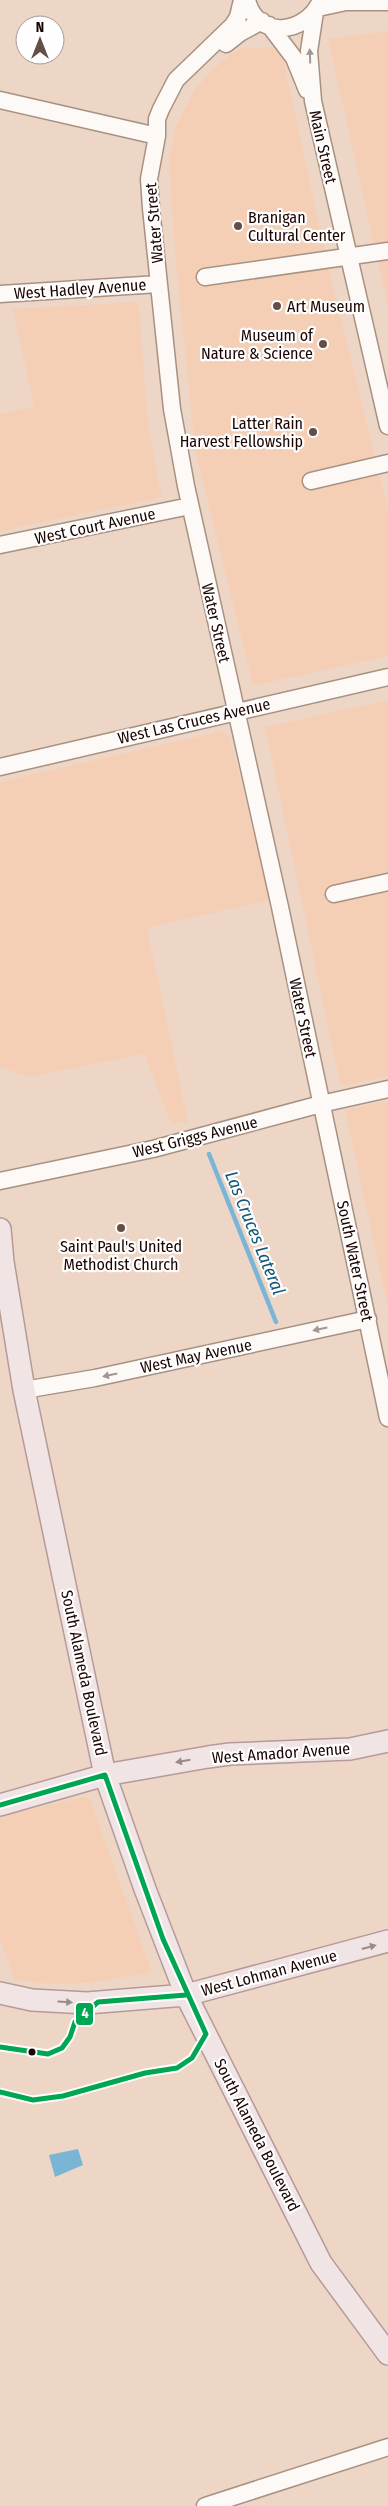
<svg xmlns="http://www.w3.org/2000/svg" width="388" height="2506" font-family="'Fira Sans Condensed',sans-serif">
  <rect width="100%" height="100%" fill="#eed6c6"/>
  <!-- built -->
  <path fill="#f4cfb6" d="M388 31V307L328 39Z
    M270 47 282 53 329 270 388 510V656L253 686 195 449 176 264 169 161 175 128 194 91 209 73 231 54 245 48Z
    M139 302 148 426 162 497 0 531V414L34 407 13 309Z
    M388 700V1076L346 1085 341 1084 339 1079 265 727Z
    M222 731 230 737 269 900 147 928 188 1122 171 1123 144 1054 29 1077 0 1067V782Z
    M388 1101V1308L345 1110Z
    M85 1797 90 1799 152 1972 89 1983 51 1984 14 1980 0 1939V1816Z"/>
  <!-- water -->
  <path fill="#7ab5d5" d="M78 2149 83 2165 55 2177 49 2155Z"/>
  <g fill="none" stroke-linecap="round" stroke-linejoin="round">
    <!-- stream -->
    <path stroke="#7ab5d5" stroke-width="4.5" d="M209 1154 276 1322"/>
    <!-- minor casing -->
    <g stroke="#a89181" stroke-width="19">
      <path id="minor" d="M242 0 238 17 233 25 176 80 161 109 157 119V136L149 179 151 208 172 409 186 486 280 907 388 1418
        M247 0C257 40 306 35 321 0
        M318 8 346 2H388
        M315 12 309 51 313 101 388 426
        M269 25 294 58 307 90
        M226 44 240 33 262 21
        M0 100 157 136
        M205 277 388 251
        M0 294 159 284
        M311 481 388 463
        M0 545 190 506
        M0 767 388 677
        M334 894 388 882
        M0 1181 153 1149 321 1104 388 1089
        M24 1390 95 1378 368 1319
        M205 2506 388 2447"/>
    </g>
    <!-- major casing -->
    <g stroke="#b59a99" stroke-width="24">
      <path id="major" d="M0 1229 3 1262 24 1390 105 1775 145 1889 186 1995 321 2263 388 2354
        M0 1805 105 1775 208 1757 230 1754 350 1749 388 1741
        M0 1993 32 2000 87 2003 186 1995 388 1941"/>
    </g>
    <!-- minor -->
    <use href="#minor" stroke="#fcf9f6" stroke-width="16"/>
    <!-- major -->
    <use href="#major" stroke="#f1e4e5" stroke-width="21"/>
    <!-- bus-1 casing -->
    <g stroke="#fefefe" stroke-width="9">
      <path id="bus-1" d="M0 1805 105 1775
        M0 2047 48 2054 62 2048 70 2037 75 2022 98 2002 186 1995
        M0 2092 33 2100 63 2096 145 2073 177 2068 192 2058 206 2034 163 1939 105 1775"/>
    </g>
    <!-- bus-1 -->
    <use href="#bus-1" stroke="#00a651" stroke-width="5"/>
  </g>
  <!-- one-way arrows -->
  <defs><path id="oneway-solid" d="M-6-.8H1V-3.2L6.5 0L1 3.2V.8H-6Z" transform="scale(1.25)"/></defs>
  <g fill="#a29794">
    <use href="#oneway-solid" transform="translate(310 56) rotate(-92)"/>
    <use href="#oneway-solid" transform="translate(320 1329) rotate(168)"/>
    <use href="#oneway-solid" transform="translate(110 1375) rotate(168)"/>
  </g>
  <g fill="#9b8a89">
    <use href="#oneway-solid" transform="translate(183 1761) rotate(170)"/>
    <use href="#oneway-solid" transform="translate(369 1947) rotate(-15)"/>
    <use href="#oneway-solid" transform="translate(65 2002) rotate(3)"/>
  </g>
  <!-- markers -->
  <g fill="#644e45" stroke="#fefefe" stroke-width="2">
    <circle cx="238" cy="226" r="5"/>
    <circle cx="277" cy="306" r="5"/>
    <circle cx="323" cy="344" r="5"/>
    <circle cx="313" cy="432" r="5"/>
    <circle cx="121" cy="1228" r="5"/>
  </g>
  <circle fill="#1a0400" stroke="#fefefe" stroke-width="2" cx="32" cy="2052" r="4.5"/>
  <g text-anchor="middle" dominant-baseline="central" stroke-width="4.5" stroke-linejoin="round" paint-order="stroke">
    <!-- street labels -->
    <g font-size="16" fill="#1a0400" stroke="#fefefe">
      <text transform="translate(323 147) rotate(77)">Main Street</text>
      <text transform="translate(154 223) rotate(-95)">Water Street</text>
      <text transform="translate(80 289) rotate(-4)">West Hadley Avenue</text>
      <text transform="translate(95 526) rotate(-12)">West Court Avenue</text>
      <text transform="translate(216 623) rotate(77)">Water Street</text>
      <text transform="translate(194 721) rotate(-13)">West Las Cruces Avenue</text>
      <text transform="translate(303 1018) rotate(78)">Water Street</text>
      <text transform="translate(195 1137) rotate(-14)">West Griggs Avenue</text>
      <text transform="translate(355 1261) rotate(78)">South Water Street</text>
      <text transform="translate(196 1356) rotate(-12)">West May Avenue</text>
      <text transform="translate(84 1673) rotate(78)">South Alameda Boulevard</text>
      <text transform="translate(281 1753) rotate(-4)">West Amador Avenue</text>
      <text transform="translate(269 1973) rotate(-15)">West Lohman Avenue</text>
      <text transform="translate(257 2135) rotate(63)">South Alameda Boulevard</text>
    </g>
    <!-- poi labels -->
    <g font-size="16" fill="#1a0400" stroke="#fefefe" text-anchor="start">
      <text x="248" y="217">Branigan<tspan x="248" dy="18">Cultural Center</tspan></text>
      <text x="287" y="306">Art Museum</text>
      <text x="313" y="335" text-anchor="end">Museum of<tspan x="313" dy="18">Nature &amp; Science</tspan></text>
      <text x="303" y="423" text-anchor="end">Latter Rain<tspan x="303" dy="18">Harvest Fellowship</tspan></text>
      <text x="121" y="1246" text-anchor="middle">Saint Paul's United<tspan x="121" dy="18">Methodist Church</tspan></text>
    </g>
    <!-- water labels -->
    <g font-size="18" font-style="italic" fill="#0f577b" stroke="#fefefe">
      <text transform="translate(255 1233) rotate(68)">Las Cruces Lateral</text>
    </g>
  </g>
  <rect stroke="#fefefe" stroke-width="2" x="75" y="2002" width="19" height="24" rx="5" fill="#00a651"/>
  <g font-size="14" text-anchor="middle" font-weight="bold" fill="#fff">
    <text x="85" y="2018">4</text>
  </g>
  <!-- north arrow -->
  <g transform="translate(40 40)"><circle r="24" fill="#fefefe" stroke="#a39a98"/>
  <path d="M0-4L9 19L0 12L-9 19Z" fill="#644e45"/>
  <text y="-8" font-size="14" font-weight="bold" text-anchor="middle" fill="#1a0400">N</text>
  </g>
</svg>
